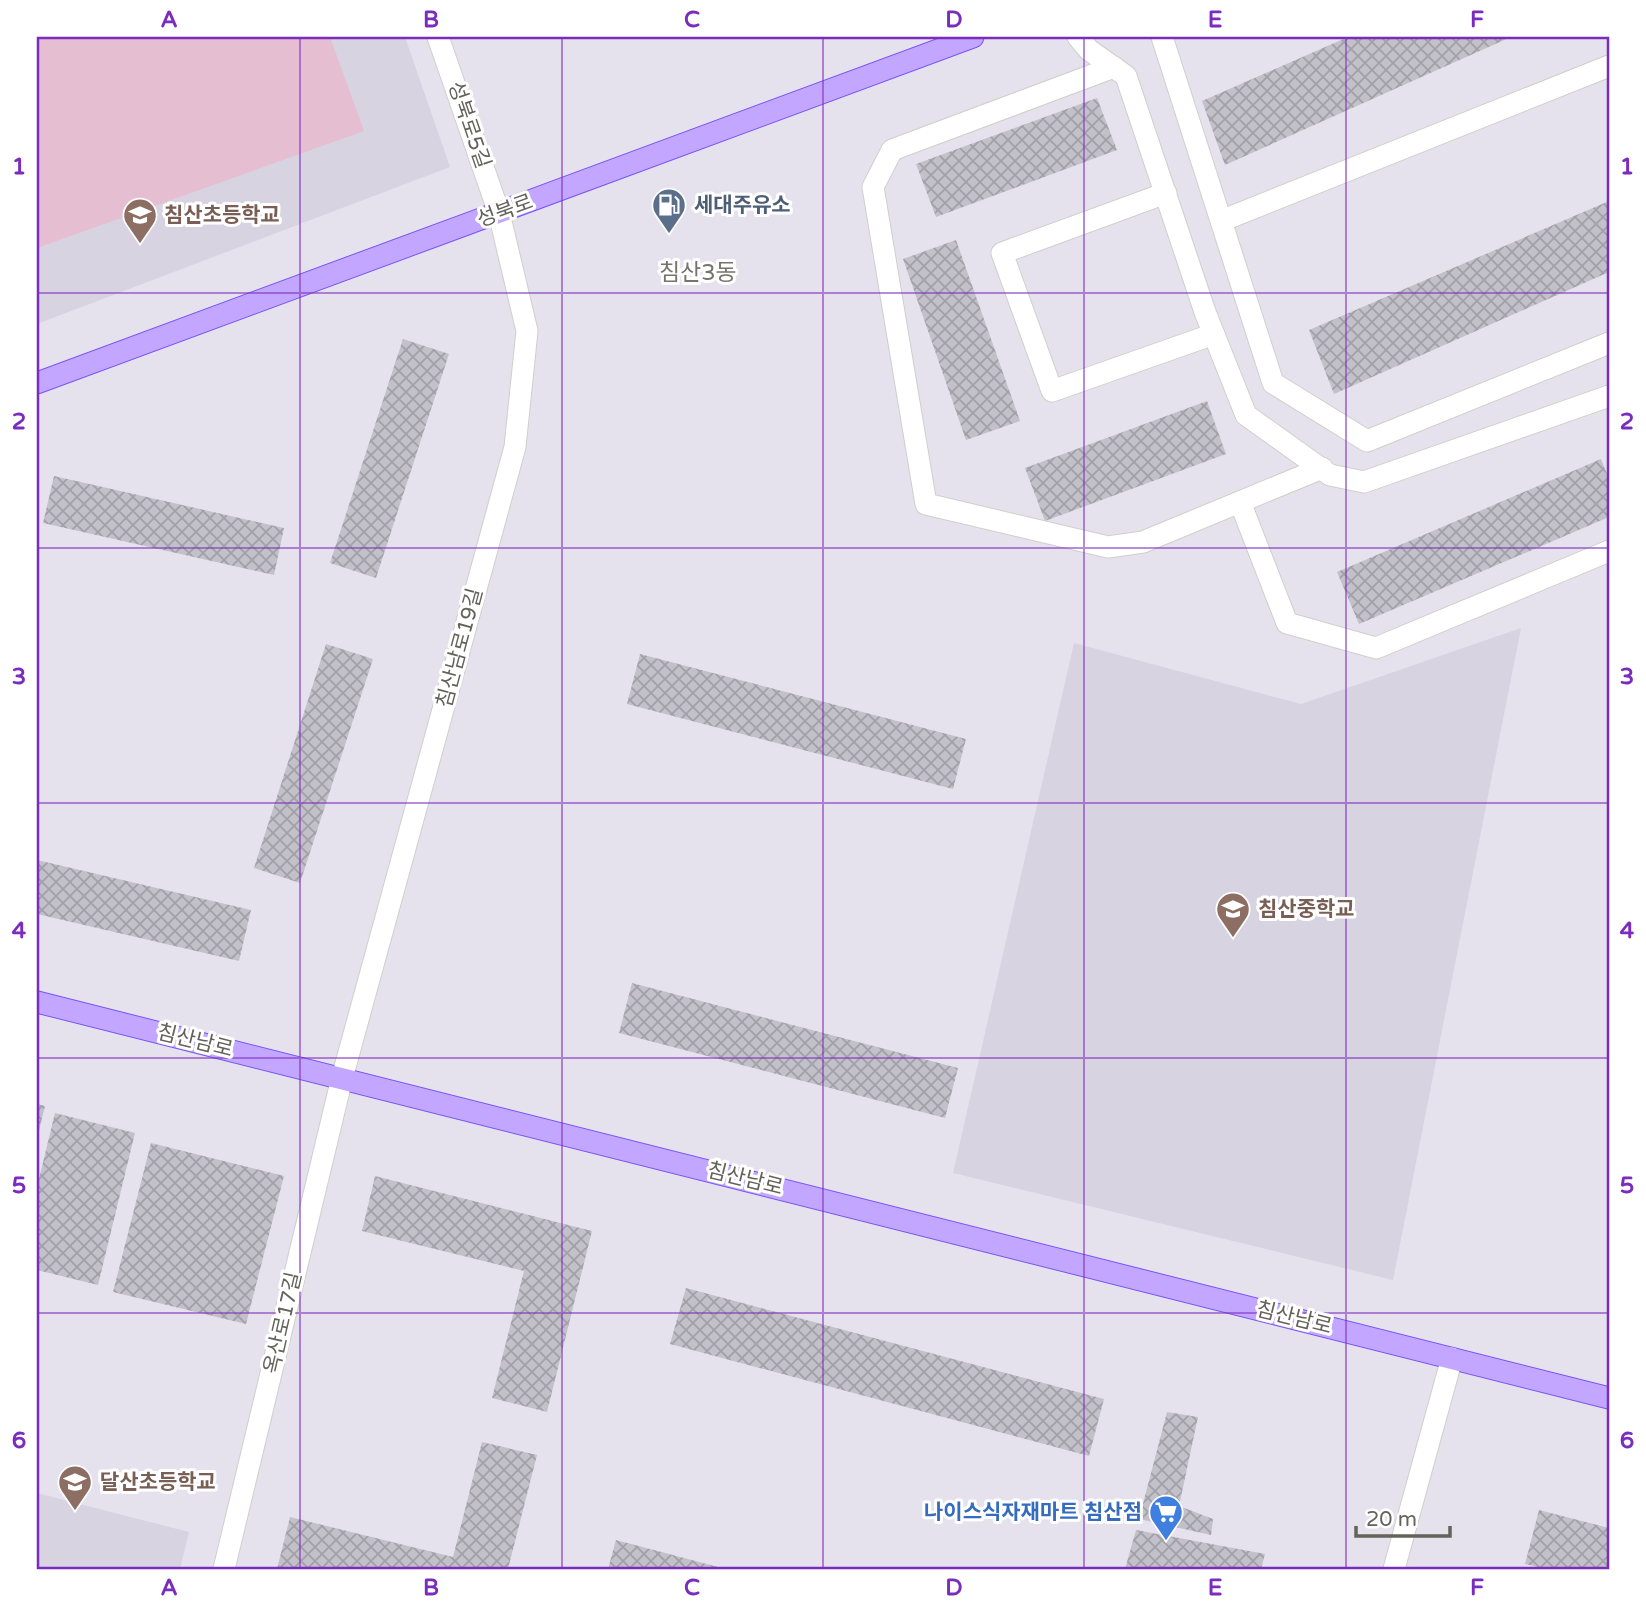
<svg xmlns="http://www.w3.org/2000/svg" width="1646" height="1606" font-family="'Varela Round','Noto Sans KR',sans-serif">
  <defs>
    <pattern id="building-cross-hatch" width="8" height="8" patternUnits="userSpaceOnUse" patternTransform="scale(1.75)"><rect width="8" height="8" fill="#c2c1ca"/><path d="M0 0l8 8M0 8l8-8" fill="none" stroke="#a1a0a7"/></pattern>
  </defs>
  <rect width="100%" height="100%" fill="#e5e2ee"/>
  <!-- education -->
  <path fill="#d7d3e0" d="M37 37H405L450 167 37 324Z
    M1521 628 1393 1280 953 1173 1074 643 1301 704Z
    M37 1493 189 1532 180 1569H37Z"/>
  <!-- grass -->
  <path fill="#e6bed2" d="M37 37H330L364 131 37 248Z"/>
  <!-- building -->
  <path fill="url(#building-cross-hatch)" d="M1348 37H1511L1225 165 1202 101Z
    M1097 98 1117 150 936 217 916 164Z
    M1609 201V272L1334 394 1309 330Z
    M956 240 1020 421 966 440 903 259Z
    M403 339 449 354 376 578 330 563Z
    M1207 401 1226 454 1045 521 1025 468Z
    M1601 459 1609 479V517L1359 624 1337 572Z
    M54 476 284 528 274 575 43 523Z
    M326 644 373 659 300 883 254 868Z
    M640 654 966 739 953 789 627 704Z
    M37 860 251 910 239 961 37 914Z
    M632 983 958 1068 945 1118 619 1033Z
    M37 1104 45 1106 38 1135H37Z
    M55 1113 135 1133 98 1285 37 1270V1187Z
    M151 1143 284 1176 246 1324 113 1292Z
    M375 1176 592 1231 547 1412 492 1398 524 1271 362 1231Z
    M686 1288 1104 1399 1089 1456 670 1344Z
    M1167 1412 1198 1417 1179 1506 1213 1519 1211 1535 1139 1519Z
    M482 1442 537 1455 508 1569H277L290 1517 453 1557Z
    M1539 1510 1609 1528V1569H1546L1525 1564Z
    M1136 1530 1265 1554 1261 1569H1125Z
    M616 1540 722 1568 721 1569H608Z"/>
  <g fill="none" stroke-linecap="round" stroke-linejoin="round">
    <!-- minor casing -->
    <g stroke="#cfd0c9" stroke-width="23">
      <path id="minor" d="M1078 37 1089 50 1126 76 1205 312 1246 415 1330 475 1364 482 1609 396
        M1162 37 1273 383 1367 441 1609 343
        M1114 67 892 150 873 187 926 504 1108 547 1143 542 1322 468
        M1166 193 1002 253 1052 391 1214 334
        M1221 221 1609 66
        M1240 502 1287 623 1376 648 1609 551
        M224 1569 342 1078 515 447 527 331 499 213 438 37
        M1394 1569 1452 1358"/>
    </g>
    <!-- major casing -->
    <g stroke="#7755f4" stroke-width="23">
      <path id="major" d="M37 383 973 37
        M37 1002 1609 1398"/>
    </g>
    <!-- minor -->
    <use href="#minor" stroke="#fff" stroke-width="21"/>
    <!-- major -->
    <use href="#major" stroke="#c3a6ff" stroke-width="21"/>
  </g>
  <!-- grid -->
  <path fill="none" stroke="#7b2cbf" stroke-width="2" stroke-opacity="0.55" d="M300 37V1569M562 37V1569M823 37V1569M1084 37V1569M1346 37V1569M37 293H1609M37 548H1609M37 803H1609M37 1058H1609M37 1313H1609"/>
  <!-- icons -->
  <defs>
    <g id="fuel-pin" transform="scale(1.75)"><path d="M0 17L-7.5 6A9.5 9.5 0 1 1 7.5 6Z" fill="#5c6f8a" stroke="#fff"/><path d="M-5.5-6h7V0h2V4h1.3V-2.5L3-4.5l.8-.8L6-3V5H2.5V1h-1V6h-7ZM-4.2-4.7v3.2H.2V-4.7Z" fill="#fff"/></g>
    <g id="school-pin" transform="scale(1.75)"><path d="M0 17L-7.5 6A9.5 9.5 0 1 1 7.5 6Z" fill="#8d6e63" stroke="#fff"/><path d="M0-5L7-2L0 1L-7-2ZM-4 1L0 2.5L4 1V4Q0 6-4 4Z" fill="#fff"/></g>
    <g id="supermarket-pin" transform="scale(1.75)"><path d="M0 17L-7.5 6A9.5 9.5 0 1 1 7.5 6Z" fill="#3f7fe0" stroke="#fff"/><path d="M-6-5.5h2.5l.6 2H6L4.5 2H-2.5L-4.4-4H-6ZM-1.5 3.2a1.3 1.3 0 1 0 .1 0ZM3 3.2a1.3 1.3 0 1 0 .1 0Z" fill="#fff"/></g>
  </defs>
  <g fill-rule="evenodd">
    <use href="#fuel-pin" x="669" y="205"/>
    <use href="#school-pin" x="140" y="215"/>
    <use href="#school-pin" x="1233" y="909"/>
    <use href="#school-pin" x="75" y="1482"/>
    <use href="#supermarket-pin" x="1166" y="1512"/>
  </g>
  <g text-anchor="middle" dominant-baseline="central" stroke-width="6" stroke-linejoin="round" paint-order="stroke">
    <!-- street labels -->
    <g font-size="21" fill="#63635a" stroke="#fff">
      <text transform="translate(469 125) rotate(71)">성북로5길</text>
      <text transform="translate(505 211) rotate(-20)">성북로</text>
      <text transform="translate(460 648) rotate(-75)">침산남로19길</text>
      <text transform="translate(195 1041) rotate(14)">침산남로</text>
      <text transform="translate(745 1179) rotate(14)">침산남로</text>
      <text transform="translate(1294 1318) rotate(14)">침산남로</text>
      <text transform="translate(283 1323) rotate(-77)">옥산로17길</text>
    </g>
    <!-- service labels -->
    <g font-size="21" font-weight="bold" fill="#4e5e75" stroke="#fff" text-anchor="start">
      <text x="694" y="205">세대주유소</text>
    </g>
    <!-- education labels -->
    <g font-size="21" font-weight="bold" fill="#785e54" stroke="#fff" text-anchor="start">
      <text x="164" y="215">침산초등학교</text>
      <text x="1258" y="909">침산중학교</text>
      <text x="100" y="1482">달산초등학교</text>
    </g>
    <!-- shop labels -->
    <g font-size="21" font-weight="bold" fill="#366cbe" stroke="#fff" text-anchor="end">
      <text x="1142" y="1512">나이스식자재마트 침산점</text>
    </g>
    <!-- neighbourhood labels -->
    <g font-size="23" fill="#75756b" stroke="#fff">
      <text x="698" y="273">침산3동</text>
    </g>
  </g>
  <!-- border -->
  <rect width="1646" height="1606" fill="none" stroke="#ffffff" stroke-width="77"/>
  <!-- scale -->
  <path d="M1356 1526v10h94v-10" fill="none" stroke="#63635a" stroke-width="3.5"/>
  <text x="1366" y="1526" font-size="21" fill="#63635a" stroke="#ffffff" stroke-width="5" paint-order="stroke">20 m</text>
  <rect x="38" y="38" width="1570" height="1530" fill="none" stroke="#7b2cbf" stroke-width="2.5"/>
  <g font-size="23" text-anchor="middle" font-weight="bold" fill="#7b2cbf">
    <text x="169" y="27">A</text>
    <text x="431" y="27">B</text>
    <text x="692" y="27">C</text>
    <text x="954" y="27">D</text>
    <text x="1215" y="27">E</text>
    <text x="1477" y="27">F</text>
    <text x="19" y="174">1</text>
    <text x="1627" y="174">1</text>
    <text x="19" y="429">2</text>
    <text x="1627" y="429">2</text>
    <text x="19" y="684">3</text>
    <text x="1627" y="684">3</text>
    <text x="19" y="938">4</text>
    <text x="1627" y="938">4</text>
    <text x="19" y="1193">5</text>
    <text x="1627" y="1193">5</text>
    <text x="19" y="1448">6</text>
    <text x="1627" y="1448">6</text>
    <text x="169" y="1595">A</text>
    <text x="431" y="1595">B</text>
    <text x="692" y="1595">C</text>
    <text x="954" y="1595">D</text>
    <text x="1215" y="1595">E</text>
    <text x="1477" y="1595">F</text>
  </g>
</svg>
